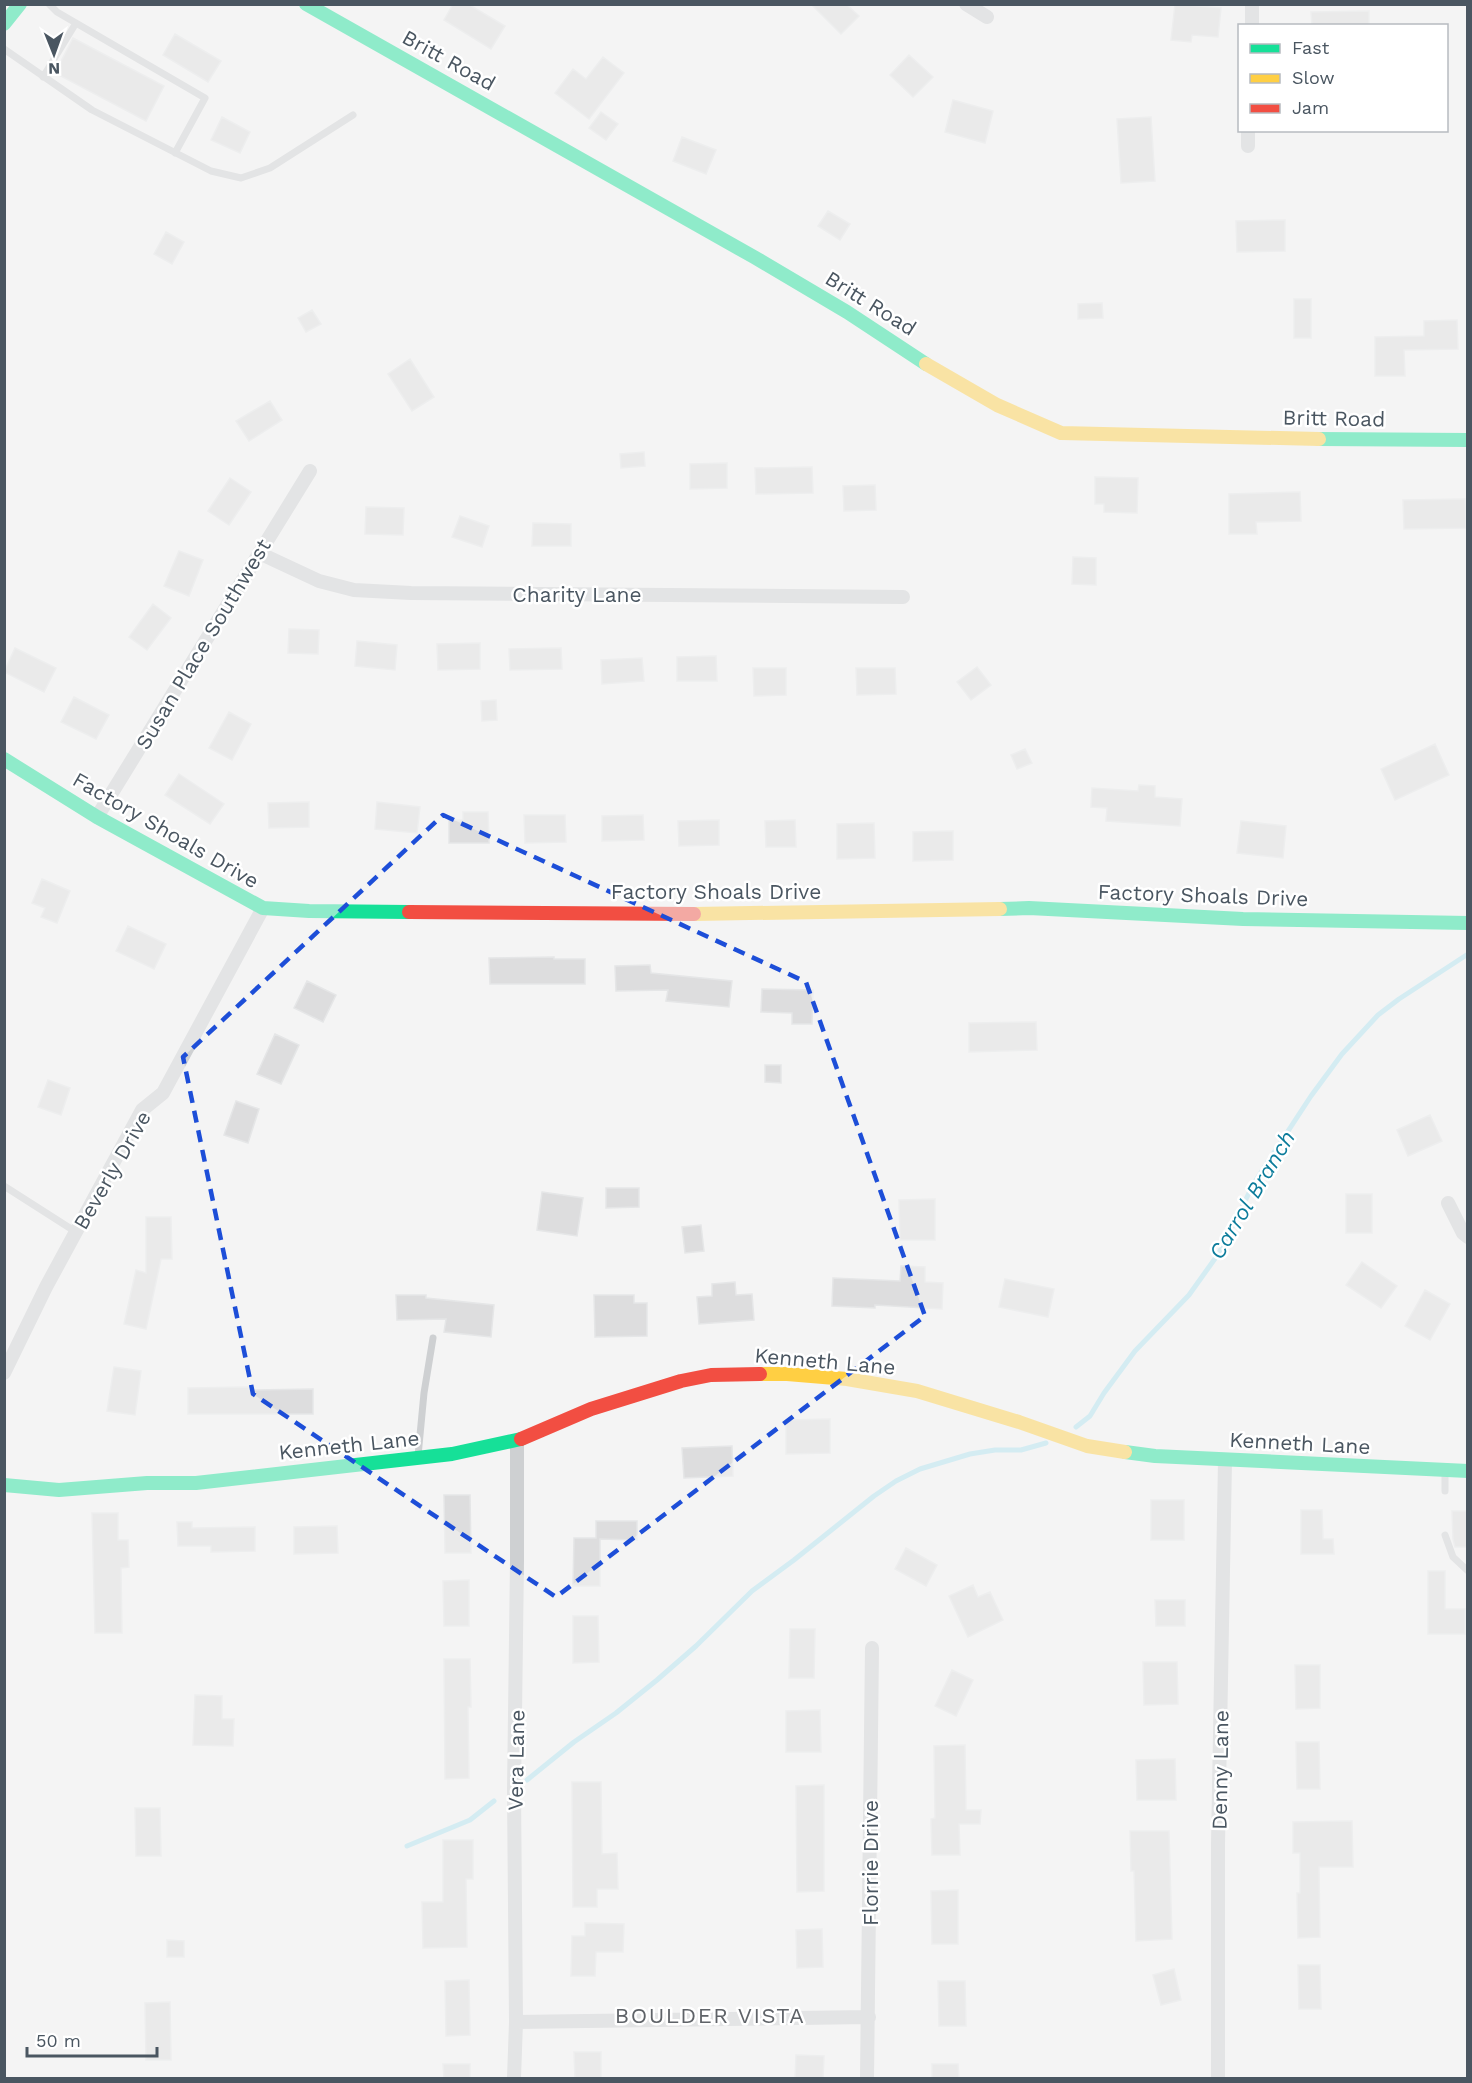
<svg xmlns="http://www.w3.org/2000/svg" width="1472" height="2083" font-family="'Work Sans',sans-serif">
  <rect width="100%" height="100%" fill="#f4f4f4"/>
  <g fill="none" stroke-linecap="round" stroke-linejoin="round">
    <!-- stream -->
    <path stroke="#aee2f0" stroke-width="5" d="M1076 1427 1090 1416 1104 1393 1135 1351 1189 1295 1219 1253 1254 1183 1311 1096 1342 1054 1378 1015 1399 999 1468 954
      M527 1780 574 1742 616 1713 657 1680 696 1646 752 1591 794 1560 874 1496 896 1481 920 1469 970 1454 995 1450H1021L1046 1443
      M407 1846 470 1820 494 1801"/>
  </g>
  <!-- building -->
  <path fill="#ddddde" stroke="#e5e6e7" stroke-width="1.5" d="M453 4H468L505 26 491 49 444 20Z
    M811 4H846L859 16 841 34Z
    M1175 4 1221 8 1218 37 1192 35 1191 42 1171 40Z
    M1369 11V26H1312L1311 12Z
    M175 34 221 61 208 82 163 55Z
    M73 38 164 86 146 121 55 73Z
    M909 55 933 77 913 97 890 75Z
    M603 57 624 73 589 119 555 93 573 69 586 79Z
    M953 100 993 111 985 143 945 132Z
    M601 112 618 124 606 140 589 128Z
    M222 117 250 132 240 153 211 140Z
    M1151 117 1155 181 1121 183 1117 119Z
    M682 137 716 150 706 174 673 161Z
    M828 211 850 224 840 240 818 226Z
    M1285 220V251L1237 252 1236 221Z
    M166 232 184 242 172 264 154 254Z
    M1294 299H1311V338H1294Z
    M1102 303 1103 318 1078 319V304Z
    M312 310 321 324 306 332 298 318Z
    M1457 320 1458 349 1404 350 1405 376H1375V337L1424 336V321Z
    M410 359 434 397 412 411 388 374Z
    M270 401 282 420 249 441 236 421Z
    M644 452 645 466 621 468 620 454Z
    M727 463V488L690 489V464Z
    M812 467 813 493 756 494 755 468Z
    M1095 477 1138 478 1137 513 1104 512V504H1095Z
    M230 478 251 492 229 525 208 511Z
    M875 485 876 510 844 511 843 486Z
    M1300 492 1301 521 1256 522 1257 534H1229V494Z
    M1465 499 1466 528 1404 529 1403 500Z
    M366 507 404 508 403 535 365 534Z
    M460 516 489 526 482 547 452 537Z
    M533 523 571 524V546H532Z
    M179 551 203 560 189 596 164 586Z
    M1073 557 1096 558V585L1072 584Z
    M153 604 171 618 147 650 129 637Z
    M289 629 319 630 318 654 288 653Z
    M357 641 397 645 395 670 355 666Z
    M480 643V669L438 670 437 644Z
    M15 648 56 668 44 692 4 672Z
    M561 648 562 669 510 670 509 649Z
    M716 656 717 681H677V657Z
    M642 658 644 681 602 684 601 660Z
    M977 667 991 685 971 700 957 682Z
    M753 668H786V695L754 696Z
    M856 668H895L896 694 857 695Z
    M74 697 109 715 96 739 61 722Z
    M496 700 497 720 482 721 481 701Z
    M229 712 251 724 232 760 209 748Z
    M1435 744 1449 775 1395 800 1381 769Z
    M1025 749 1032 763 1017 769 1011 755Z
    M179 774 224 804 210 824 165 795Z
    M1139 785 1155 786V797L1182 799 1180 826 1106 821 1107 808 1091 807 1092 788 1138 791Z
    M309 802V827L269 828 268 803Z
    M377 802 420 807 417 833 375 829Z
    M463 812H488L489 843H449V820H463Z
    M524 815H565L566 842 525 843Z
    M643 815 644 840 602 841V816Z
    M719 820V845L679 846 678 821Z
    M795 820 796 847H766L765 821Z
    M1241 821 1286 826 1283 858 1237 853Z
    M874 823 875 858 837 859V824Z
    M953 831V860L913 861V832Z
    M42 879 70 891 57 923 41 917 45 908 32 903Z
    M128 926 166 944 154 969 116 951Z
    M554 957V959H585V984H490L489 958Z
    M650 965 651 973 732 981 729 1007 666 1001 668 990 616 991 615 966Z
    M307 981 336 995 323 1022 294 1008Z
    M762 989 813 990 812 1024H792V1013L761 1012Z
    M1036 1022 1037 1050 969 1052V1023Z
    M275 1034 299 1045 281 1084 257 1074Z
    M765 1065H781V1083L765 1082Z
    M48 1080 70 1088 61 1115 38 1107Z
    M236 1101 259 1109 248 1143 224 1135Z
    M1430 1115 1442 1141 1408 1156 1397 1130Z
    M606 1188H639V1207L606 1208Z
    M542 1192 583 1198 577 1236 537 1230Z
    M1346 1194H1372V1233H1346Z
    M935 1199V1240H900L899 1200Z
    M146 1217H171L172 1259H161L146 1329 124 1324 136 1270 146 1273Z
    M701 1225 704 1251 685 1253 682 1227Z
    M1362 1262 1397 1286 1381 1308 1346 1285Z
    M901 1266 925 1267V1282L943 1283 942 1309 875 1305V1308L832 1306 833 1278 900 1281Z
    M1005 1279 1054 1289 1048 1317 999 1307Z
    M735 1282 736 1295 752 1294 754 1320 699 1324 697 1297 712 1296V1284Z
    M1425 1290 1450 1304 1430 1340 1405 1326Z
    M396 1295H426V1298L494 1305 491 1337 444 1332 446 1319 397 1320Z
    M594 1295H634V1303H647V1336L595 1337Z
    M114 1367 141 1371 135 1415 107 1411Z
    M248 1387 249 1390 313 1389V1414H188V1388Z
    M830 1419V1453L786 1454V1420Z
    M732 1446 733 1476 684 1478 682 1448Z
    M444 1495H470L471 1553H445Z
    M1151 1500H1184V1540H1151Z
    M1301 1510H1322L1323 1539H1333L1334 1554H1301Z
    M1452 1511H1467V1547H1455L1453 1539Z
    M92 1513H118V1540H128L129 1567 121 1568 122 1633H95Z
    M596 1521H637V1540L600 1539V1586H573L574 1538H596Z
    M177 1522H192V1528L255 1527V1551L211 1552V1546H178Z
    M337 1526 338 1553 294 1554V1527Z
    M906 1548 937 1565 926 1586 895 1569Z
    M1428 1571H1445V1609H1465V1634H1428Z
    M469 1580V1626H444L443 1581Z
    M973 1585 978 1597 990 1592 1003 1620 968 1637 949 1596Z
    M1155 1600H1185V1626H1156Z
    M573 1616H598L599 1662 573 1663Z
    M790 1629H815L814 1678H789Z
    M444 1659H470L471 1707H468L469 1778 445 1779Z
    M1143 1662H1177L1178 1704 1144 1705Z
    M1295 1665H1320V1708L1296 1709Z
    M952 1670 973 1680 956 1716 935 1706Z
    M195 1695 222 1696V1719H234L233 1746 193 1745Z
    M820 1710 821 1752H786V1711Z
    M1296 1742H1319L1320 1789H1297Z
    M965 1745 966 1810H981L980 1824H959L960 1855H932L931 1819 935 1818 934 1746Z
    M1175 1759 1176 1800H1137L1136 1760Z
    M572 1782H601L602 1854 617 1853 618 1889H597V1907H573Z
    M824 1785V1891L797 1892 796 1786Z
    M135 1808H160L161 1856H136Z
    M1352 1821 1353 1867H1319L1320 1937 1298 1938 1297 1893H1300V1853H1293V1822Z
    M1130 1831H1169L1172 1939 1136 1941 1134 1871H1131Z
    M443 1840H473V1879H466L467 1947 423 1948 422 1902H443Z
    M958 1890V1944H932L931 1891Z
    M585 1923 624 1924 623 1952H596L595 1976H571L572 1936H585Z
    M822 1929 823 1967 797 1968 796 1930Z
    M167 1940 184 1941V1957H167Z
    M1298 1965H1320L1321 2009H1299Z
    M1174 1969 1181 2000 1161 2005 1153 1975Z
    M469 1980 470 2035 446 2036 445 1981Z
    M938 1981H965L966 2026H939Z
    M170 2002 171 2060H146L145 2003Z
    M574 2052H601V2079H575Z
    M796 2055 824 2056 823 2079H795Z
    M443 2064H470V2079H444Z
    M932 2064H958L959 2079H932Z"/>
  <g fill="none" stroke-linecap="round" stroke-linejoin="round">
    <!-- lane -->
    <path stroke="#ced0d2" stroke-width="7" d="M49 4 57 12 205 98 175 153
      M4 49 92 110 211 171 241 178 270 168 353 115
      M43 77 76 23
      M4 1186 76 1232
      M418 1456 424 1393 433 1338
      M1445 1491V1473
      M1445 1535 1453 1557 1468 1571"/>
    <!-- street -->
    <path stroke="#ced0d2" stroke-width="14" d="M966 4 987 17
      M1252 26V4
      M1248 146V130
      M259 553 319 581 354 590 411 593 903 597
      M97 817 310 471
      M1448 1203 1463 1233 1468 1237
      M4 1373 46 1287 142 1110 163 1093 263 908
      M516 2022 869 2017
      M514 2078 516 2022 514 1791 517 1561V1441
      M867 2078 872 1648
      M1218 2078V1844L1225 1461"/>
    <!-- fast -->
    <path stroke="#16e098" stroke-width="14" d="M306 4 754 257 847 312 926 364
      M4 24 20 4
      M1319 439 1468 440
      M4 759 97 817 263 908 309 911 409 912
      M1000 909 1029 908 1243 919 1468 923
      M1125 1452 1155 1456 1468 1471
      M4 1485 59 1490 147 1483H196L452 1454 521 1439"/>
    <!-- slow -->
    <path stroke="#ffcf43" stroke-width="14" d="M926 364 997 405 1061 433 1319 439
      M694 914 1000 909
      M760 1374H787L847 1379 917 1391 1019 1422 1087 1446 1125 1452"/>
    <!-- jam -->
    <path stroke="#f24e42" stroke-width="14" d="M409 912 694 914
      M521 1439 591 1409 681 1381 711 1375 760 1374"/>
  </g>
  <!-- marked area -->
  <path d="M0 0H1472V2083H0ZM443 815 806 982 925 1316 556 1597 253 1394 183 1057Z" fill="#f4f4f4" fill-opacity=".55" fill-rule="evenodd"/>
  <path fill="none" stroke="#1d4ed8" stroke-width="4.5" stroke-dasharray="12 8" stroke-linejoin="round" d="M443 815 806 982 925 1316 556 1597 253 1394 183 1057Z"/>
  <g text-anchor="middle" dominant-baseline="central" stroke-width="5" stroke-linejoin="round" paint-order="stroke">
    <!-- street labels -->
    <g font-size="21" fill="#4a5661" stroke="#fff">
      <text transform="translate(449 60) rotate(29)">Britt Road</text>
      <text transform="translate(871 303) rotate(32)">Britt Road</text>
      <text transform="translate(1334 418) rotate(1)">Britt Road</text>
      <text x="577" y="594">Charity Lane</text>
      <text transform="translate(203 644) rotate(-59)">Susan Place Southwest</text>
      <text transform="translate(166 830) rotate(30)">Factory Shoals Drive</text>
      <text x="716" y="891">Factory Shoals Drive</text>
      <text transform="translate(1203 895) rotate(2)">Factory Shoals Drive</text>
      <text transform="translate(112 1170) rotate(-60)">Beverly Drive</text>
      <text transform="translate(825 1361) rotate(5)">Kenneth Lane</text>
      <text transform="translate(1300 1443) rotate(3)">Kenneth Lane</text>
      <text transform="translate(349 1445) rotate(-6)">Kenneth Lane</text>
      <text transform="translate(516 1760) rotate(-89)">Vera Lane</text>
      <text transform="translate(1220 1770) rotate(-89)">Denny Lane</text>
      <text transform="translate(870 1863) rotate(-90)">Florrie Drive</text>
    </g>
    <!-- water labels -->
    <g font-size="22" font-style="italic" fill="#0c7c9b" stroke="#fff">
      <text transform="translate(1252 1195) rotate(-59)">Carrol Branch</text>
    </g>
    <!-- neighbourhood labels -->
    <g font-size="22" letter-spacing="1.5" fill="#5f6368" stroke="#fff">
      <text x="710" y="2015">BOULDER VISTA</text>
    </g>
  </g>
  <!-- border -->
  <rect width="1472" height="2083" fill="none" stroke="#4a5661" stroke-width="12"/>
  <!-- legend -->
  <rect x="1238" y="24" width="210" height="108" fill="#ffffff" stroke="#b7bbc0" stroke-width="1.5"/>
  <rect x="1250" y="44" width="30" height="9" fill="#16e098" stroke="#b7bbc0" stroke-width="1.5"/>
  <text x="1292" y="54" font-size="18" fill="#4a5661">Fast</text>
  <rect x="1250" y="74" width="30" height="9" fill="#ffcf43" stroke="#b7bbc0" stroke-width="1.5"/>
  <text x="1292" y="84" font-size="18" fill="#4a5661">Slow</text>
  <rect x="1250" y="104" width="30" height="9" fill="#f24e42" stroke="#b7bbc0" stroke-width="1.5"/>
  <text x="1292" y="114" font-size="18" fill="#4a5661">Jam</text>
  <!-- north arrow -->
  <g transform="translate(54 54) rotate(179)" stroke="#ffffff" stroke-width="4.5" paint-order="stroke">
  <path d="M0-4.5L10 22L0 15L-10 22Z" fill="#4a5661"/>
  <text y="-9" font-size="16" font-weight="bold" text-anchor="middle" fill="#4a5661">N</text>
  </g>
  <!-- scale -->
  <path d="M27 2047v9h130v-9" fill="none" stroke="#4a5661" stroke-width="3"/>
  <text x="36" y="2047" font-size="18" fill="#4a5661" stroke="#ffffff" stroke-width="4.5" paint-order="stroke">50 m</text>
</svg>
